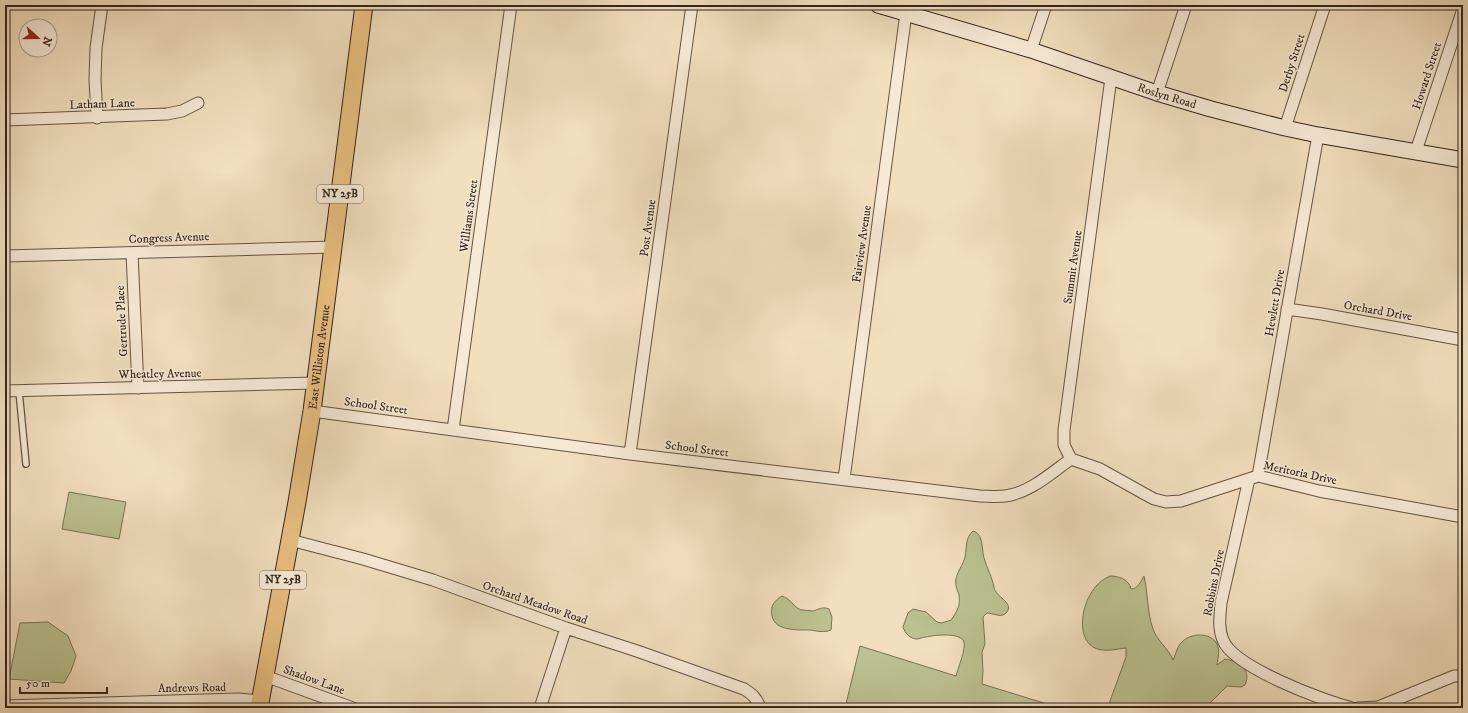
<svg xmlns="http://www.w3.org/2000/svg" width="1468" height="713" font-family="'IM FELL DW Pica',serif">
  <rect width="100%" height="100%" fill="#f2dfbe"/>
  <filter id="stains"><feTurbulence type="fractalNoise" baseFrequency=".005" numOctaves="4"/><feColorMatrix values="0 0 0 0 .2 0 0 0 0 .09 0 0 0 0 .02 0 0 0 .5 -.17"/></filter>
  <radialGradient id="worn" r=".72"><stop offset=".6" stop-color="#630" stop-opacity="0"/><stop offset="1" stop-color="#630" stop-opacity=".3"/></radialGradient>
  <!-- green -->
  <path fill="#bbc191" stroke="#777356" d="M69 492 126 502 119 539 62 529Z
    M973 531C976 532 978 533 980 537 983 543 982 551 984 558 987 568 992 577 994 587 995 597 1014 602 1007 612 1002 619 993 613 987 613L983 617 985 644 982 652 983 671 982 684 1060 708H845L860 646 956 676C958 668 966 649 964 642 961 632 934 635 926 637 923 637 919 639 917 639 910 639 905 633 903 627L908 613 913 609 926 612 937 622 942 623 951 620C957 612 961 604 959 595 957 589 955 585 956 579 957 572 963 565 965 557 967 547 965 538 973 531Z
    M1110 576C1118 576 1129 579 1131 589 1138 589 1141 581 1144 576 1148 593 1147 612 1153 629 1157 641 1169 649 1173 660 1176 654 1177 646 1183 641 1191 633 1211 632 1217 644 1220 651 1218 658 1217 665L1225 659C1238 661 1252 669 1245 685L1241 687 1227 686 1209 704 1207 708H1109L1110 701 1126 657V648C1116 649 1103 653 1093 647 1077 637 1082 608 1090 595 1095 586 1101 580 1110 576Z
    M782 596C792 599 795 610 803 610 806 610 810 611 813 611 818 610 822 606 829 609L832 617 831 630C824 633 817 631 810 630 793 630 768 631 772 607 773 603 778 598 782 596Z
    M48 622 68 636 76 656 71 671 64 683 9 679 20 623Z"/>
  <g fill="none" stroke-linecap="round" stroke-linejoin="round">
    <!-- lane casing -->
    <g stroke="#635444" stroke-width="8">
      <path id="lane" d="M19 391 26 464"/>
    </g>
    <!-- street casing -->
    <g stroke="#635444" stroke-width="13">
      <path id="street" d="M1031 50 1046 5
        M1157 93 1186 5
        M97 118 95 79 96 48 102 5
        M5 120 167 114 182 111 198 103
        M1285 128 1325 5
        M1416 151 1463 9
        M132 253 138 388
        M5 256 334 247
        M1287 309 1322 314 1463 340
        M5 391 316 383
        M312 411 630 454 980 496C988 496 997 497 1005 496 1030 493 1051 473 1071 459
        M453 430 511 5
        M630 454 692 5
        M1071 459 1100 469 1143 493 1154 499 1166 502 1181 501 1258 476 1319 491 1463 517
        M1071 459 1064 445V430L1111 78
        M1258 476 1318 135
        M844 479 906 13 909 5
        M1249 479 1221 603C1220 616 1218 628 1223 640 1233 667 1324 701 1352 708
        M290 540 363 559 433 580 566 628 637 651 744 689C752 694 757 698 760 708
        M265 676 353 708
        M5 706 238 699 260 701
        M540 708 566 628
        M1358 708 1378 707 1454 676H1463"/>
    </g>
    <!-- secondary casing -->
    <g stroke="#33251c" stroke-width="17">
      <g id="secondary">
        <path id="s1" d="M878 5 1031 50 1157 93 1211 109 1285 128 1318 135 1463 160"/>
      </g>
    </g>
    <!-- primary casing -->
    <g stroke="#33251c" stroke-width="19">
      <g id="primary">
        <path id="s2" d="M259 708 297 502 312 411 364 5"/>
      </g>
    </g>
    <!-- lane -->
    <use href="#lane" stroke="#f7ead5" stroke-width="5.5"/>
    <!-- street -->
    <use href="#street" stroke="#f7ead5" stroke-width="11"/>
    <!-- secondary -->
    <use href="#secondary" stroke="#f7ead5" stroke-width="15"/>
    <!-- primary -->
    <use href="#primary" stroke="#e9c07f" stroke-width="17"/>
  </g>
  <g text-anchor="middle" dominant-baseline="central" stroke-width="3" stroke-linejoin="round" paint-order="stroke">
    <!-- shield labels -->
    <g fill="#f7ead5" stroke="#6e6054" stroke-width="1">
      <rect x="317" y="185" width="46" height="18" rx="3"/>
      <rect x="260" y="571" width="46" height="18" rx="3"/>
    </g>
    <g font-size="11" font-weight="bold" fill="#33251c">
      <text x="340" y="194">NY 25B</text>
      <text x="283" y="580">NY 25B</text>
    </g>
    <!-- street labels -->
    <g font-size="12" fill="#33251c" stroke="#f7ead5">
      <text transform="translate(1292 63) rotate(-72)">Derby Street</text>
      <text transform="translate(1427 76) rotate(-72)">Howard Street</text>
      <text stroke="none"><textPath href="#s1" startOffset="303">Roslyn Road</textPath></text>
      <text transform="translate(102 104) rotate(-2)">Latham Lane</text>
      <text transform="translate(469 216) rotate(-82)">Williams Street</text>
      <text transform="translate(648 228) rotate(-82)">Post Avenue</text>
      <text transform="translate(169 238) rotate(-2)">Congress Avenue</text>
      <text transform="translate(862 244) rotate(-82)">Fairview Avenue</text>
      <text transform="translate(1073 267) rotate(-82)">Summit Avenue</text>
      <text transform="translate(1275 303) rotate(-80)">Hewlett Drive</text>
      <text transform="translate(1378 311) rotate(10)">Orchard Drive</text>
      <text transform="translate(122 321) rotate(-93)">Gertrude Place</text>
      <text stroke="none"><textPath href="#s2" startOffset="356">East Williston Avenue</textPath></text>
      <text transform="translate(160 374) rotate(-1)">Wheatley Avenue</text>
      <text transform="translate(376 406) rotate(8)">School Street</text>
      <text transform="translate(697 449) rotate(7)">School Street</text>
      <text transform="translate(1300 473) rotate(12)">Meritoria Drive</text>
      <text transform="translate(1214 583) rotate(-79)">Robbins Drive</text>
      <text transform="translate(535 603) rotate(19)">Orchard Meadow Road</text>
      <text transform="translate(314 680) rotate(20)">Shadow Lane</text>
      <text transform="translate(192 688) rotate(-1)">Andrews Road</text>
    </g>
  </g>
  <!-- margin -->
  <rect width="1468" height="713" fill="none" stroke="#f2dfbe" stroke-width="20"/>
  <rect x="6" y="6" width="1456" height="701" fill="none" stroke="#33251c" stroke-width="2"/>
  <rect x="10" y="10" width="1448" height="693" fill="none" stroke="#33251c"/>
  <!-- north arrow -->
  <g transform="translate(38 38) rotate(111)"><circle r="19" fill="#f7ead5" stroke="#a99b8b"/>
  <path d="M0-3L7 15L0 10L-7 15Z" fill="#8f2418"/>
  <text y="-6" font-size="11" font-weight="bold" text-anchor="middle" fill="#33251c">N</text>
  </g>
  <!-- scale -->
  <path d="M20 687v6h87v-6" fill="none" stroke="#33251c" stroke-width="2"/>
  <text x="26" y="687" font-size="12" fill="#33251c" stroke="#f7ead5" stroke-width="3" paint-order="stroke">50 m</text>
  <rect width="100%" height="100%" filter="url(#stains)"/>
  <rect width="100%" height="100%" fill="url(#worn)"/>
</svg>
